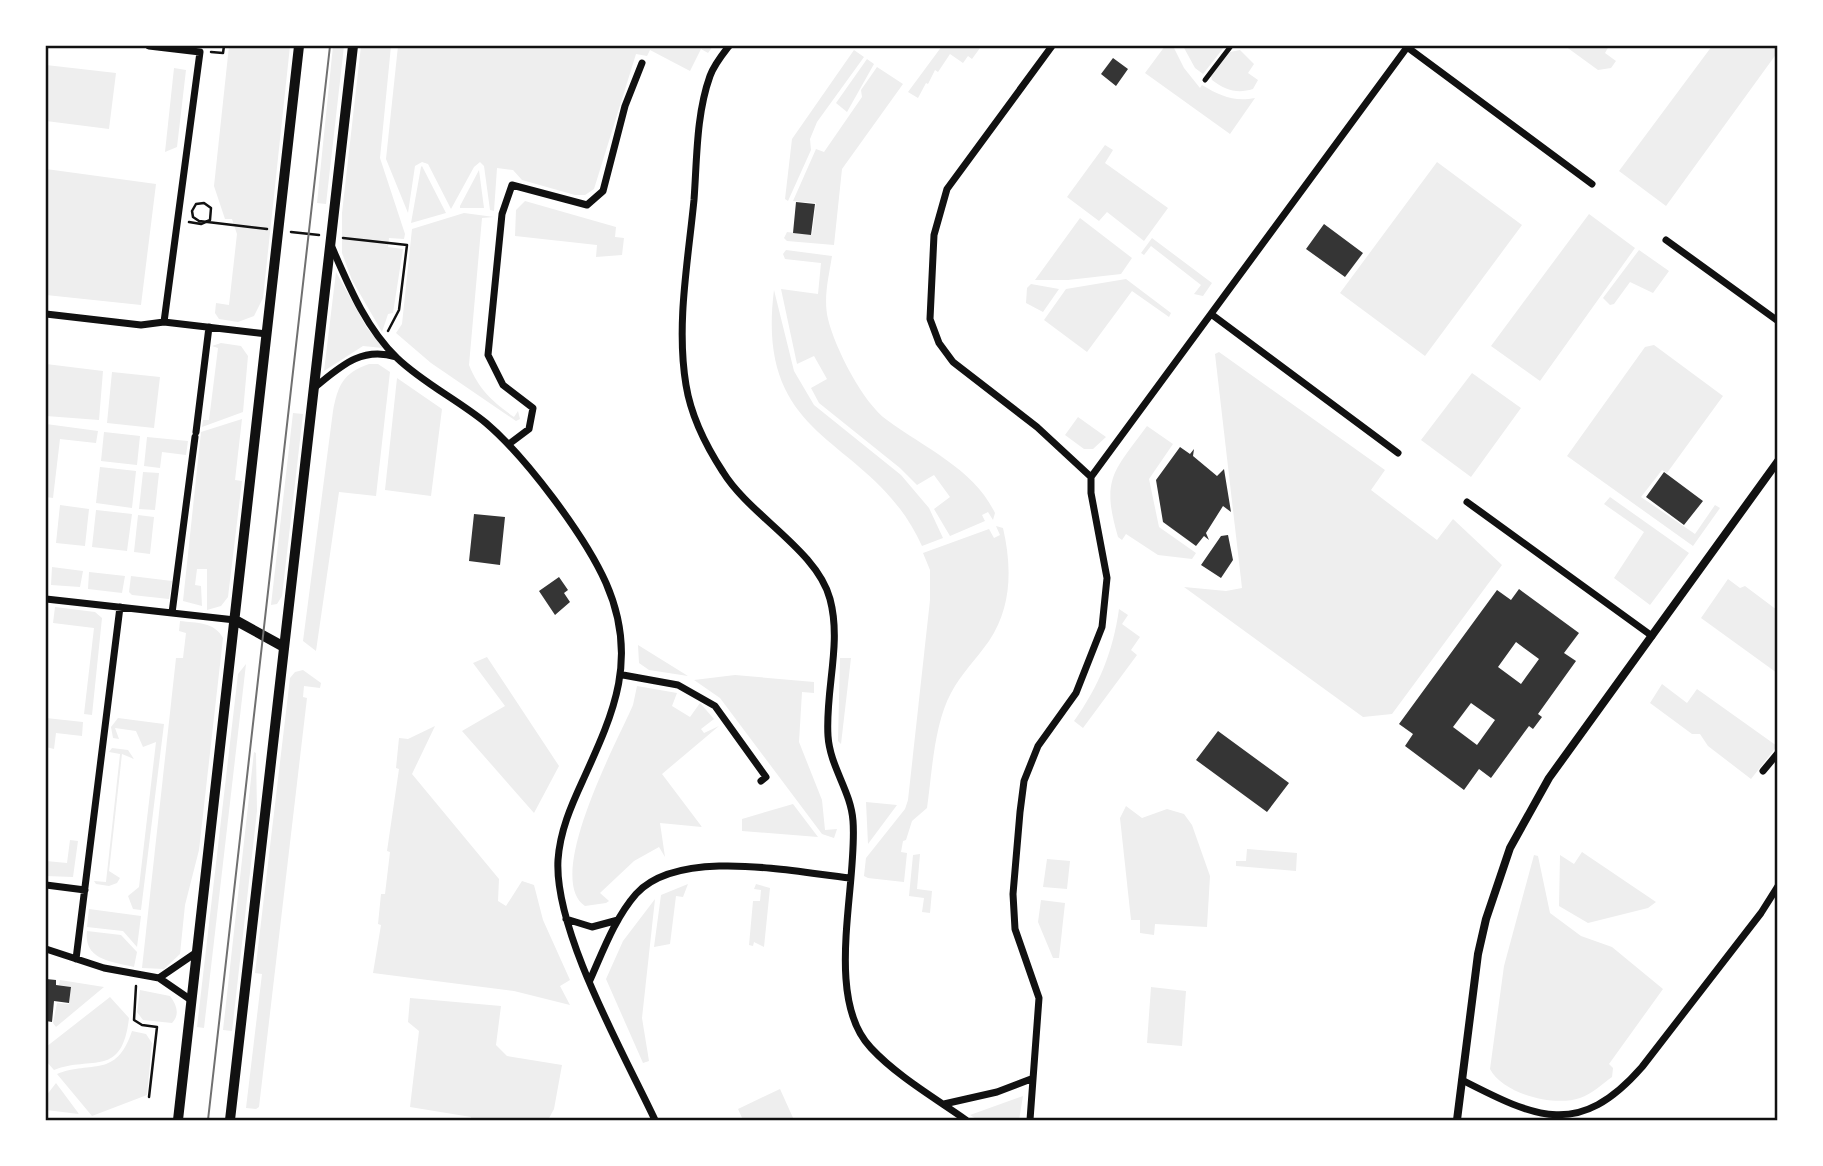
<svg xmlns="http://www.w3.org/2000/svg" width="1823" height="1166" font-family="Literata,serif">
  <rect width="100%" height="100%" fill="#fff"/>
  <!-- green -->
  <path fill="#eee" d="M229 46H290L263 298 254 316 238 322 219 319 215 313 216 303 229 305 237 234 232 219H225L214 186Z
    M333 46H344L326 204 317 203Z
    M361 46H391L380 158 405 234 404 239 389 238 388 247 403 249 393 313 388 314 382 332 352 280 342 253V213Z
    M398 46H713L708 53 701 49 690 71 650 50 647 56 636 54 594 189 585 195H575L522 180 513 170 497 168 494 211 490 210 484 166 480 162 474 167 451 209 428 164 422 162 415 166 408 213 386 159Z
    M942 46 980 48 972 59 968 56 963 63 950 54 938 72 935 70 928 84 926 83 918 98 908 92Z
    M1165 46H1173L1184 68 1200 88 1202 85C1220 96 1234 102 1255 98L1230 134 1145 73Z
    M1183 46H1225L1203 74 1195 68Z
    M1565 46H1609L1605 53 1616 61 1611 68 1598 70Z
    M1712 46H1777V53L1666 206 1619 171Z
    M854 50 864 57 817 122 810 139 811 150 788 201 785 199 792 139Z
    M1240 50 1254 64 1248 73 1258 80 1253 89C1237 94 1225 90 1212 80L1211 76 1230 52Z
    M867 59 874 64 847 112 836 103Z
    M46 65 116 73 109 129 46 121Z
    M877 67 903 84 842 169 834 245 787 241 784 238 787 232 812 235 816 203 793 201 816 149 824 152 862 97 861 90Z
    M174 68 186 70 177 147 165 152Z
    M1105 145 1113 150 1105 163 1168 208 1144 241 1107 212 1099 221 1067 197Z
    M1437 162 1522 225 1425 356 1340 293Z
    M422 166 446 213 411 223 421 167Z
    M46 169 156 184 141 305 46 295Z
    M479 170 484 208H460V206Z
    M525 201 616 227 615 237 624 238 622 255 596 257 597 245 515 236 516 210Z
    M464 213 494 217 482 218 469 365C479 390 493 402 514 417L518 411 520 419 516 421 431 363 396 333 402 324 412 229Z
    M1589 214 1635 248 1540 381 1491 346Z
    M1080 218 1132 258 1121 274 1068 280H1035Z
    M1152 238 1212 283 1203 296 1194 294 1201 285 1151 246 1144 255 1141 253Z
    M786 250 832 256C829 276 823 298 828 319 835 348 863 403 887 420 926 449 974 469 995 513L993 520 988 512 982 515 985 521 950 536 934 509 950 497 934 475 917 485 900 468 819 403 811 388 827 379 814 356 797 364 781 289 818 294 821 263 785 259 783 254Z
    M1639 250 1669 271 1653 293 1630 282 1614 304 1610 305 1603 298Z
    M336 272 367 328 383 348 363 346 324 371Z
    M1126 279 1171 313 1169 317 1132 291 1087 352 1044 320 1066 289Z
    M1031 284 1059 289 1043 312 1026 303 1027 288Z
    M774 290 794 371 814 405 901 475 929 508 943 538 922 546C871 433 754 448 774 290Z
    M221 343 241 346 248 356 243 412 202 427 203 420H209L218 348 212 346Z
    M1654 345 1723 396 1667 473 1662 470 1641 497 1695 534 1715 505 1720 508 1693 546 1567 456 1645 347Z
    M1219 352 1385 470 1371 490 1437 540 1453 519 1502 565 1392 714 1363 717 1184 587 1226 591 1242 588 1215 354Z
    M46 364 103 371 99 420 46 416Z
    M369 364H378L390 372 376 496 339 492 316 651 303 641 333 411C338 385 343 373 369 364Z
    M112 372 160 377 154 428 107 423Z
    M1472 373 1521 408 1471 477 1421 440Z
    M397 378 442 409 431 496 385 490Z
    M293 413 303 414 282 596 277 604 271 605Z
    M1078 417 1106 437 1093 449H1084L1065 435Z
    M242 419 235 480 242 481 228 597 221 606 207 610V569H197L195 585 201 586 202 606 183 601 201 432Z
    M46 424 98 431 96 443 60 439 53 498 46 497Z
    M1147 426 1173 444 1149 479 1159 527 1196 553 1192 559 1158 555 1126 534 1122 540 1118 537C1101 479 1113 472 1147 426Z
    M104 432 140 436 137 465 101 461Z
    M147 437 188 441 186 455 162 452 160 468 144 466Z
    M100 467 136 471 132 508 96 503Z
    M143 472 159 473 155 510 139 509Z
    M1610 497 1689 553 1650 605 1614 578 1644 532 1604 504Z
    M60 505 89 509 85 546 56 543Z
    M96 510 132 514 127 551 92 547Z
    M138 515 154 517 150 554 134 552Z
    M996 526 1003 528C1012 567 1012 607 989 641 977 658 961 674 951 693 934 724 932 773 927 808L912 821 906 840 903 841 901 852 907 853 904 882 868 878 864 876 866 858 905 809 908 800 930 600V570L923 553 989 529 994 538 1000 535Z
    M52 567 83 571 80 587 51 585Z
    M89 572 125 576 122 593 88 589Z
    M131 576 172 581 169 599 132 595 129 592Z
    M1728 579 1740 588 1745 586 1777 610V673L1701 618Z
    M55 607 95 612 102 618 92 715 84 714 94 628 53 623Z
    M1119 609 1128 615 1122 624 1140 637 1131 650 1137 655 1083 728 1074 721C1099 686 1113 652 1119 609Z
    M180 621C196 623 215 622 223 638L199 850 185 905 180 954 164 969 142 968 176 658H183L186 633 179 631Z
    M638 645 688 676 649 670 639 663Z
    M487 657 559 766 534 813 462 731 505 706 473 663Z
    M840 658H851L841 744 838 741Z
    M246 664 204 1028 197 1027 238 674Z
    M303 670 321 683 320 688 304 686 303 697 307 698 259 1107 256 1109 246 1108 262 974 255 973 290 678 295 672Z
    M735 675 814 682V693L802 692 799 742 822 800 825 830 837 829 834 838 822 834 720 698 694 680Z
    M1662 684 1687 703 1697 689 1777 746 1751 779 1708 746 1700 734H1692L1650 703Z
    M637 686 677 693 672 706 690 717 700 703 714 719 701 729 704 733 719 726 662 774 702 827 660 823 665 857 659 847 634 861 600 893 609 901 606 903 585 906C543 878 618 740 633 705Z
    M46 718 83 722 82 736 56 733 54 749 46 747Z
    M118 718 164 724 141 910 133 909 128 896 139 887 156 742 143 747 136 731 115 728 119 739 113 738 111 727Z
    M435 726 412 774 499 879 498 901 506 906 522 881 534 885 543 920 570 980 560 986 570 1005 514 991 373 973 381 925 378 924 381 894H385L390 852 387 851 399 769 396 768 399 738 408 739Z
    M112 748 128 750 134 759 122 754 109 871 120 878 117 883 109 886 96 884 94 881 106 882 120 754 109 752Z
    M254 752 256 753 257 811 232 1031 223 1030Z
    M866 802 897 805 868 844Z
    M793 804 818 837 742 831V819Z
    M1126 806 1142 818 1167 809 1184 814 1192 825 1210 876 1207 927 1155 924 1154 935 1140 933V920H1131L1120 818Z
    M70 840 78 841 73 877 46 876V861L67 863Z
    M1247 849 1297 853 1296 871 1236 866V861H1246Z
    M1582 852 1656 902 1648 908 1588 923 1559 906 1560 855 1574 864Z
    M920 854 917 889 932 891 930 913 922 912 924 898 909 896 913 855Z
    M1534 855 1538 856 1550 913 1581 936 1612 947 1663 989 1609 1064 1613 1068 1612 1077C1602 1084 1592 1094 1580 1098 1554 1107 1503 1094 1490 1069L1504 966Z
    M1047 859 1070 861 1067 889 1043 887Z
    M688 884 683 897 676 896 670 944 654 947 661 895Z
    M756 884 770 888 764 947 754 942 753 946 749 945 753 901H760L761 890 754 889Z
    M655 899 642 1018 649 1061 643 1063 606 979 623 941Z
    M1041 900 1065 903 1059 958H1053L1038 922Z
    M89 909 141 916 137 947 123 931 87 927Z
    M87 931 121 935 137 952 134 967C113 962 83 960 87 931Z
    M60 980 104 987 56 1027 53 1023 57 1003 69 1004 71 987 59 985Z
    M1151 987 1186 991 1182 1046 1147 1043Z
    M140 990 170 996C177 1005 180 1015 172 1023L143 1020 137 1012Z
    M110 997 129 1018C122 1079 92 1055 54 1070L46 1061V1047Z
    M410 998 501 1006 496 1045 507 1056 562 1065 554 1109 548 1120H471V1117L410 1107 419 1031 408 1022Z
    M132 1031 146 1034 152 1043 147 1095 92 1116 57 1074C92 1060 116 1079 132 1031Z
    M56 1083 79 1114 46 1110V1096Z
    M780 1089 794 1120H743L738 1109Z
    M1023 1096 1019 1120H978L970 1115Z"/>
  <!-- building -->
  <path fill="#353535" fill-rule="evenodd" d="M1113 58 1128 69 1116 86 1101 74Z
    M796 202 815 204 811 235 793 233Z
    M1324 224 1363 253 1345 277 1306 249Z
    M1180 447 1190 454 1194 449 1193 456 1217 476 1224 469 1231 512 1223 506 1206 533 1209 540 1204 536 1196 546 1163 522 1156 480Z
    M1664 472 1703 501 1684 525 1646 497Z
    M474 514 505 517 500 565 469 561Z
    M1228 535 1233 560 1221 578 1201 565 1221 536Z
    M559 577 568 590 564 593 570 602 555 615 539 591Z
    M1519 589 1579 633 1564 653 1576 661 1538 714 1542 717 1533 729 1529 726 1491 778 1479 769 1464 790 1405 746 1413 734 1399 724 1497 590 1511 600ZM1516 642 1539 659 1521 684 1498 667ZM1471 703 1495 720 1477 745 1453 727Z
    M1218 731 1289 783 1267 812 1196 760Z
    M46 979 56 980V985L71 987 69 1003 54 1001 52 1022 46 1021Z"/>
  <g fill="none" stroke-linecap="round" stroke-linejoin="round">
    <!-- path -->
    <path stroke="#111" stroke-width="2.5" d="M211 52 223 53 224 46
      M189 222 201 224 210 220 211 208 204 203 196 204 192 211 193 217 199 221 267 229
      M291 232 319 235
      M343 238 407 245 399 310 388 331
      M136 986 134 1020 142 1025 157 1027 149 1097"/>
    <!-- pedestrian -->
    <path stroke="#111" stroke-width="5" d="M1205 80 1231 46"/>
    <!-- minor -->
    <path stroke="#111" stroke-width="7" d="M149 46 200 52 164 322
      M729 46C722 55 714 65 710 76 696 115 697 160 694 200 688 261 676 325 686 385 691 416 706 446 723 472 750 516 817 550 830 599 842 644 825 690 828 736 830 767 851 791 853 821 858 884 823 998 871 1048 897 1076 935 1098 966 1120
      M1407 47 1592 184
      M1666 240 1778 321
      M331 245C348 284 365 327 397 358 423 383 458 400 486 423 526 457 585 536 606 583 639 658 614 712 583 780 571 806 560 831 558 860 554 931 624 1054 655 1120
      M46 314 141 325 164 322 267 334
      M1211 314 1398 453
      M314 388C340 367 361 346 396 357
      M196 432 209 327
      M509 444 529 429 533 408 503 385 488 355 502 214 512 185 587 205 603 191 625 106 642 63
      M1091 477 1408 46
      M1467 502 1652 636
      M46 599 235 620
      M172 613 195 437
      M623 675 678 685 715 706 766 777 761 781
      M1763 771 1778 753
      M46 885 85 890
      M566 919 592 927 618 920
      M46 949 104 968 159 978 191 1000
      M76 959 120 607
      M159 978 197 952
      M590 980C603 951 615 918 636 894 679 847 793 872 850 878
      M1462 1080C1536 1118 1579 1139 1642 1067L1761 913 1778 886
      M944 1104 997 1092 1031 1079
      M1030 1120 1039 998 1015 929 1013 894 1020 812 1024 781 1038 746 1076 693 1102 627 1107 578 1091 493V477L1037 427 953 362 939 343 930 319 934 235 947 189 1052 46"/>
    <!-- tertiary -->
    <path stroke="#111" stroke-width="8" d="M1457 1120 1478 954 1486 919 1510 848 1549 778 1778 461"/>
    <!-- secondary -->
    <path stroke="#111" stroke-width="10" d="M235 620 284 647
      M178 1120 299 46
      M230 1120 353 46"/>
    <!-- tram -->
    <path stroke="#707070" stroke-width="2" d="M208 1120 330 46"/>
  </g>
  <!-- border -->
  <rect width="1823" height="1166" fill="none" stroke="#ffffff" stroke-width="94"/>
  <rect x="47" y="47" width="1729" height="1072" fill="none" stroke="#111" stroke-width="2.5"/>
</svg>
